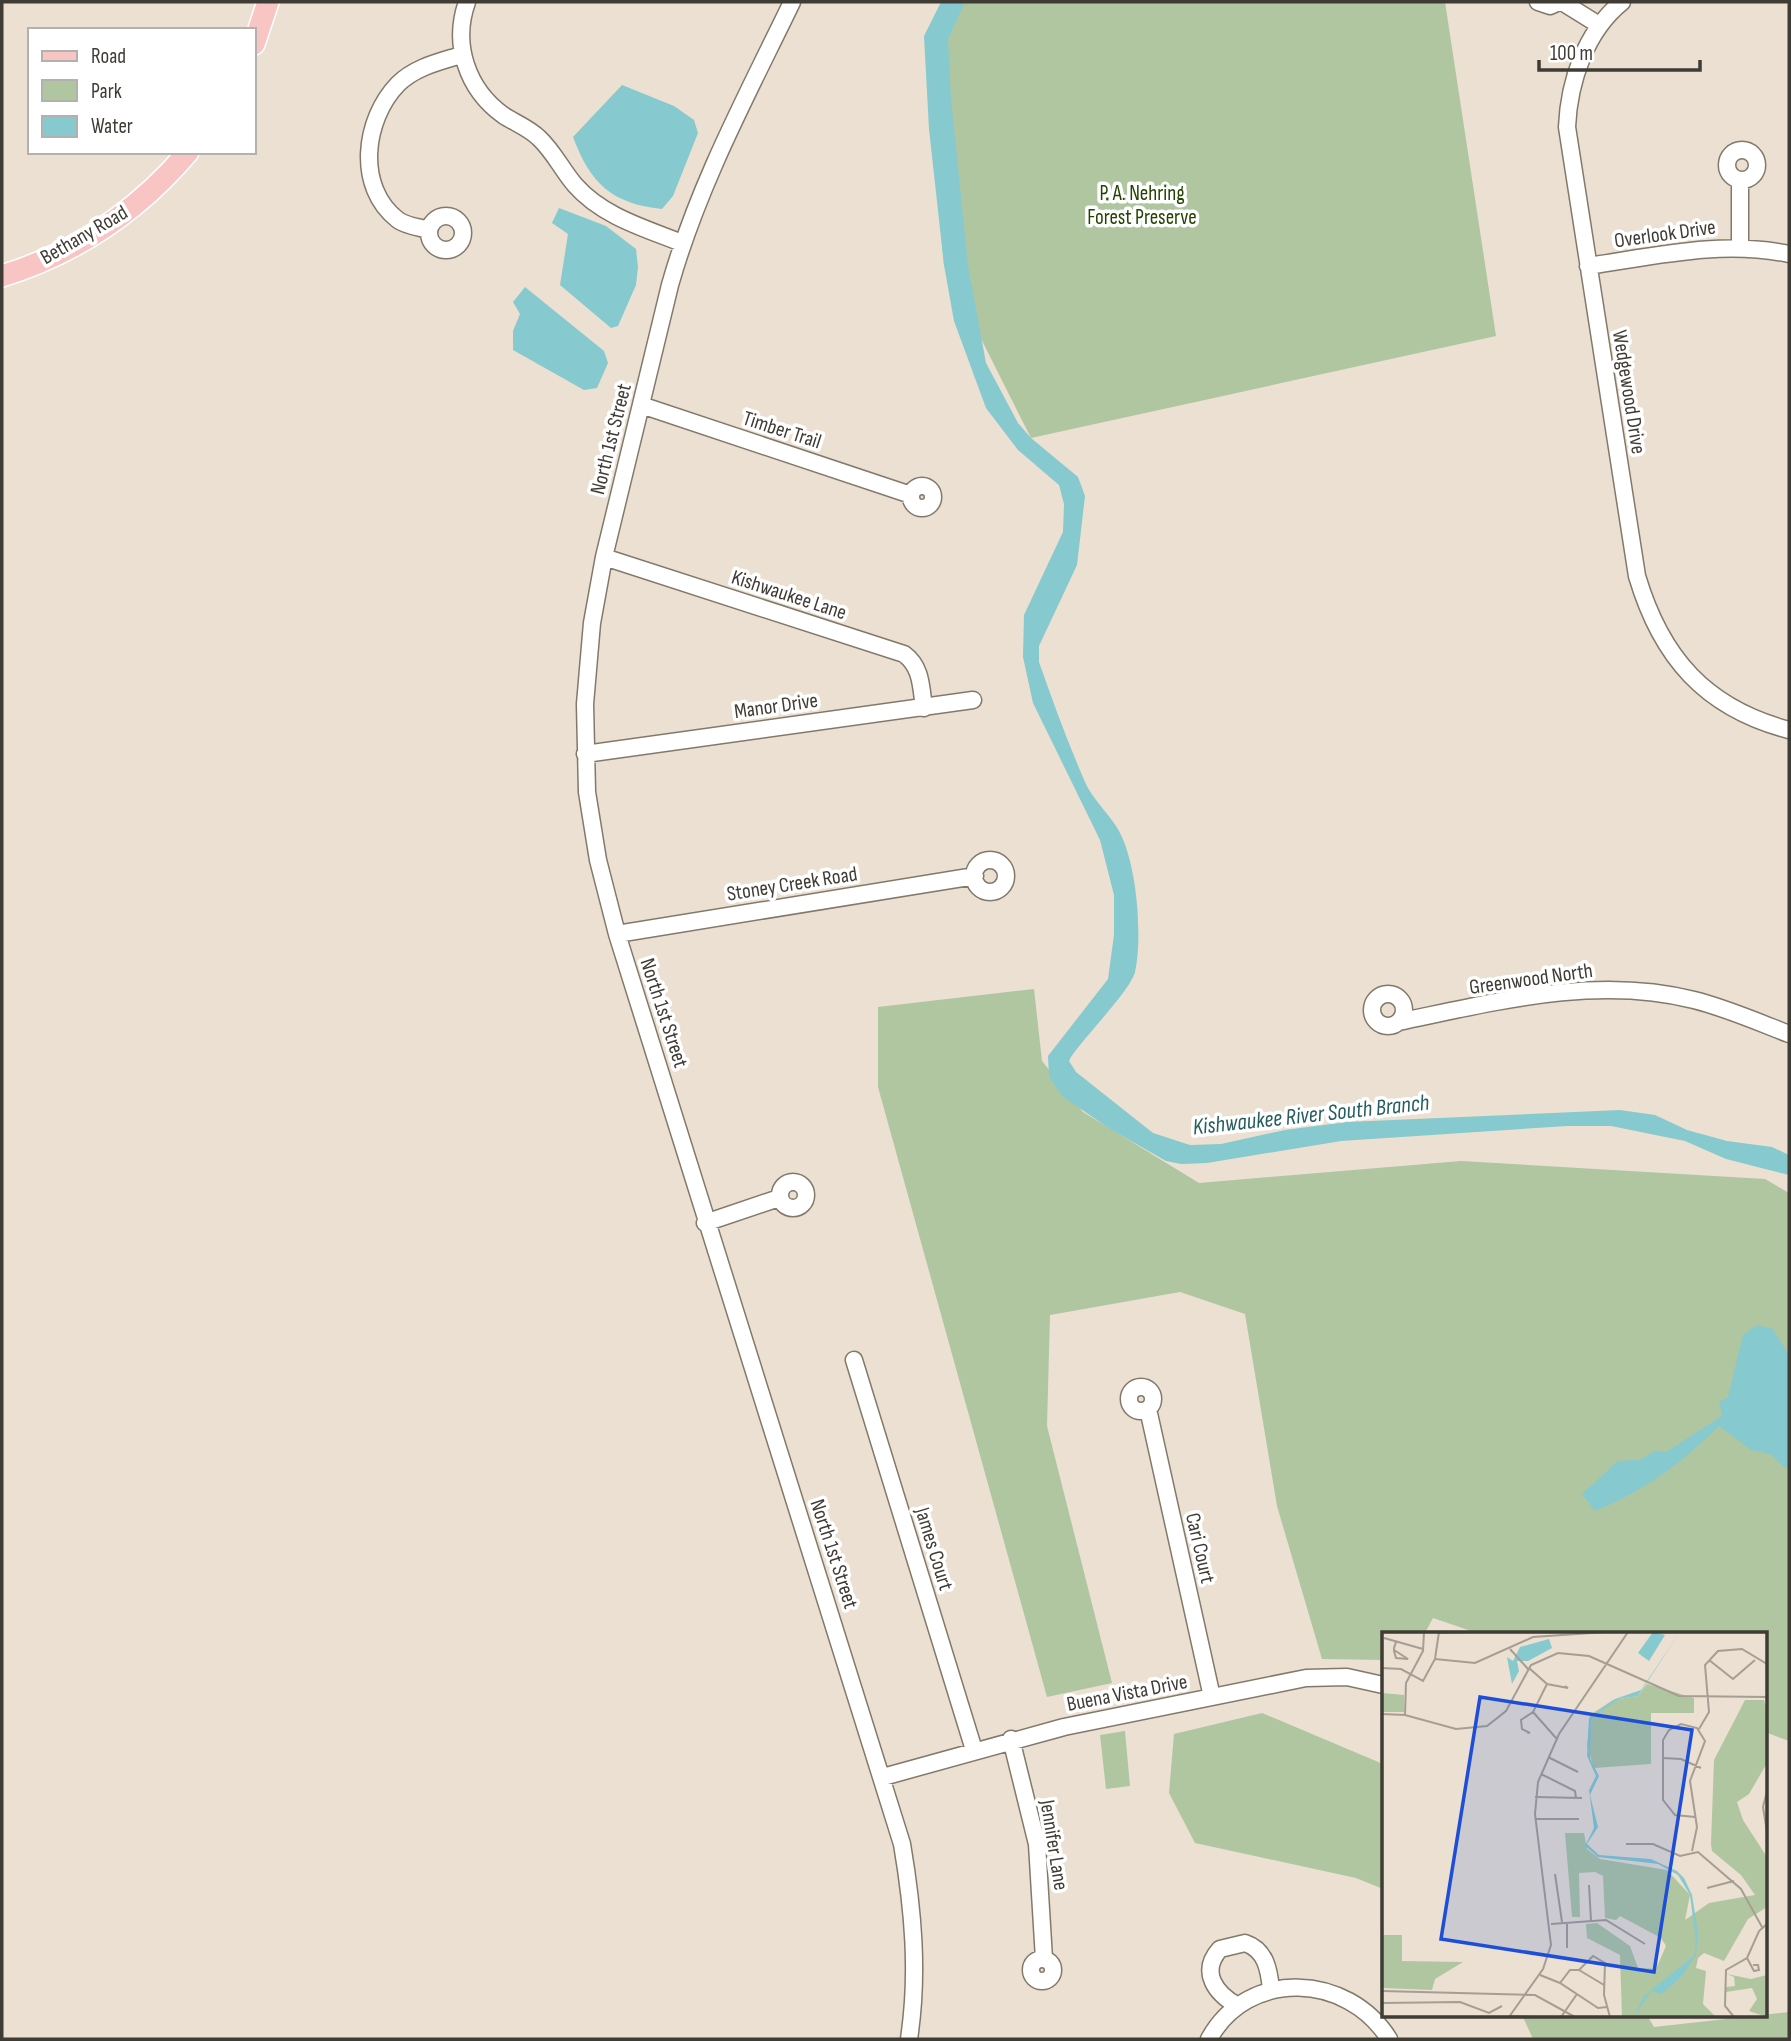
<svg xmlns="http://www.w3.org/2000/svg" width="1791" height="2041" font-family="'Sofia Sans Condensed',sans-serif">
  <rect width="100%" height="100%" fill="#ebe0d1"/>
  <!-- green -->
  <path fill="#b0c6a1" d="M943 2H1445L1496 336 1031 438 944 265 928 97Z
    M1034 989 1042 1061 1083 1112 1199 1183 1461 1161 1765 1179 1789 1193V1741L1765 1732V1633H1477L1433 1618 1425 1633H1383V1660L1322 1659 1277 1506 1245 1314 1180 1292 1050 1315 1047 1426 1112 1683 1047 1697 878 1087V1007Z
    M1262 1713 1383 1764V1889L1356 1878 1195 1843 1169 1793 1174 1734Z
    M1125 1731 1130 1786 1106 1789 1100 1735Z
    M1789 2012V2039H1533L1522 2015H1647L1654 2027Z"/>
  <!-- water -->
  <path fill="#86c9ce" d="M941 2H965L948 39 951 98 968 266 986 363 1018 423 1031 438 1078 477 1085 496 1077 565 1039 646V662C1053 702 1068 743 1085 782 1092 798 1107 812 1116 826 1137 857 1143 937 1135 972 1130 991 1085 1036 1071 1057L1069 1061 1076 1072 1153 1133 1190 1145 1221 1144 1285 1130 1347 1122 1620 1110 1655 1115 1687 1130 1727 1141 1772 1147 1789 1155V1175L1726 1159 1685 1141 1611 1126H1567L1341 1141 1207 1163 1181 1164 1166 1161 1110 1129 1062 1096 1049 1077 1048 1056 1108 979 1114 935V895L1100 840 1033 703 1023 657 1024 615 1063 532 1064 504 1059 485 1018 450 986 408 954 321 944 265 929 129 924 36Z
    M622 85 674 106 694 120 698 133 673 196 662 209C612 204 590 183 573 137Z
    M559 208 606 226 636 249 638 267 636 285 618 326 611 328 560 285 568 234 552 223Z
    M525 287 604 351 608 363 597 388 584 390 513 350V331L520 314 513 302Z
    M1757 1325 1773 1329 1789 1355V1468H1785L1770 1454 1751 1450 1719 1426C1683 1462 1643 1492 1595 1511L1582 1494 1618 1461 1639 1460 1655 1451 1666 1452 1722 1416 1719 1402 1728 1397 1743 1335Z"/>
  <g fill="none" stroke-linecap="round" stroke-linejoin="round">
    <!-- minor casing -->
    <g stroke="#82796b" stroke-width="19">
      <path id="minor" d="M467 2C452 44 467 89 503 115 515 123 529 128 539 138 554 152 562 170 575 185 602 216 644 228 682 243
        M792 2C747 95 698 186 670 285L604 557 592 623 585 704 587 792 598 860 617 934 902 1844C913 1909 919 1973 909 2039
        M1538 2 1550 6 1559 2
        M1562 2 1599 25
        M1622 2C1586 31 1569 81 1567 127L1637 576C1661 657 1705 708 1789 730
        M1727 165a15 15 0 1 1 30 0a15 15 0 1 1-30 0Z
        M429 233a17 17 0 1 1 34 0a17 17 0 1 1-34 0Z
        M429 230C419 227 406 226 398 220 355 187 364 119 398 84 415 67 439 62 461 55
        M1740 247V180
        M1588 266C1656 256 1721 240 1789 254
        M641 405 911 495
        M911 497a11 11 0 1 1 22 0a11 11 0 1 1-22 0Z
        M604 557 904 654C922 667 921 688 924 708
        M585 754 973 700
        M974 876a16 16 0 1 1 32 0a16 16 0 1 1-32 0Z
        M617 934 975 876
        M1372 1010a16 16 0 1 1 32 0a16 16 0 1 1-32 0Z
        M1398 1022C1495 1002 1596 975 1694 1000 1726 1008 1758 1022 1789 1034
        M780 1195a13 13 0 1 1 26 0a13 13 0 1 1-26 0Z
        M705 1223 779 1198
        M854 1360 974 1750
        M1129 1399a12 12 0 1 1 24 0a12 12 0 1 1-24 0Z
        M1148 1409 1212 1697
        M1011 1739 1037 1844 1044 1959
        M883 1777 1064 1727 1306 1678 1347 1677 1383 1685
        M1031 1970a11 11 0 1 1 22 0a11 11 0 1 1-22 0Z
        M1238 2006C1216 1994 1199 1972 1220 1949L1245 1943C1266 1950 1269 1970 1271 1989
        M1209 2039C1248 1968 1348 1973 1389 2039"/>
    </g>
    <!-- major casing -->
    <g stroke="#fff" stroke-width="24">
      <path id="major" d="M254 44 268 2
        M2 276C76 253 138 211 188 152"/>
    </g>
    <!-- minor -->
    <use href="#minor" stroke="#fff" stroke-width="16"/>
    <!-- major -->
    <use href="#major" stroke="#f8c4c4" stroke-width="21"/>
  </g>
  <g text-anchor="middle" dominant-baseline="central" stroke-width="7" stroke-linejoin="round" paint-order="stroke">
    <!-- park labels -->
    <g font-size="21" fill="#244300" stroke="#fff">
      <text x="1142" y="193">P. A. Nehring<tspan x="1142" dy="24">Forest Preserve</tspan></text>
    </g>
    <!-- street labels -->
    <g font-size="21" fill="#3f3b35" stroke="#fff">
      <text transform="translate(1665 234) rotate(-8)">Overlook Drive</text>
      <text transform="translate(84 235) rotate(-30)">Bethany Road</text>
      <text transform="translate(1629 392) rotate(81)">Wedgewood Drive</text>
      <text transform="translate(782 430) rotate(18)">Timber Trail</text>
      <text transform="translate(611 439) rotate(-76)">North 1st Street</text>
      <text transform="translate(789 595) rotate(18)">Kishwaukee Lane</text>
      <text transform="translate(776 706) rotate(-8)">Manor Drive</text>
      <text transform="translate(792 884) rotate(-9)">Stoney Creek Road</text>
      <text transform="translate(1531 979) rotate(-8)">Greenwood North</text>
      <text transform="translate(664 1013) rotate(72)">North 1st Street</text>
      <text transform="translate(1200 1548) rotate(77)">Cari Court</text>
      <text transform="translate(934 1549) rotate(73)">James Court</text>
      <text transform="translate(834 1554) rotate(72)">North 1st Street</text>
      <text transform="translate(1127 1693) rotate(-11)">Buena Vista Drive</text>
      <text transform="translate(1054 1845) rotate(81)">Jennifer Lane</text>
    </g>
    <!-- water labels -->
    <g font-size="23" font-style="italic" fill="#255d61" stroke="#fff">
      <text transform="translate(1311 1115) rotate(-6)">Kishwaukee River South Branch</text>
    </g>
  </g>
  <!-- overview -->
  <g transform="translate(1382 1632)">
    <rect width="385" height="385" fill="#ebe0d1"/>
    <path d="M265 52 312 66V81H269V132L212 136 205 114 208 83 231 68 256 64ZM0 61 22 63V80H0ZM363 68H382L385 79V131L367 162 355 170 361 188 385 225V275L366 287 342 329 322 321 316 326 314 336 324 339 321 372 334 385H240L238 323 205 306 204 292 215 291 248 314 256 336 274 337 284 314 279 306 238 284 234 288 223 286 221 244 213 240 197 241 198 285H190L183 201H202L205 217 218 227 285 238 308 263 303 288 327 271 373 263 359 243 330 219 329 212 332 128ZM0 303H20V329L81 330 53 347 50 358 0 356ZM345 342 369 347 385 343V385L367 379 375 367 370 356 344 360V355L353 354 352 345Z" fill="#b0c6a1"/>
    <path d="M271 0 283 3 267 29 256 21ZM298 0 256 64 237 67 209 87 208 126 217 144 208 163 216 195 205 212 217 223 269 227 295 239 302 246 310 263 316 300 314 323 300 344 280 362 269 359 252 385 262 364 312 324 314 309 308 263 296 243 276 232 216 225 203 214 212 196 207 158 214 144 205 124 207 86 233 67 259 58ZM167 7 170 16 146 29H135L137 39 130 52 125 25 131 29 138 15Z" fill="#86c9ce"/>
    <path fill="none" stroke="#a69e93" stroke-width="2" d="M57 1 90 0M2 6 41 17M128 17 146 37M12 18 26 27 14 26 12 19V16L14 10M53 27 93 31 151 5 224 0M327 28 351 47 373 28M0 36 19 37 41 49 53 27 57 0M147 36 165 52 186 56 183 54M165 52 151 80 174 106M0 82 23 83 74 97 105 94 124 79 149 33 176 21 207 24 297 64 385 65M23 83 24 51 41 19 42 0M317 97 327 80 323 33 336 19 360 17 385 32M144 100 148 101 140 97 139 88 151 80M166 125 196 140M281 126 299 127 319 136M159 142 193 159 194 166M385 159 381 175 385 200M153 165 200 166M153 187H197M244 212H271L298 224 316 220 359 257 380 295M310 219 315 195 308 149 323 109 315 96 299 92 287 98 281 108V168L293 183 313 185M173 242 180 290M207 253 209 289M325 256 352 249M169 292 224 288 263 312M185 316V290M365 326 372 339 377 338 376 333H371M197 338 211 324 223 331 222 363 228 385M197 338 222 353M158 343 178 351 216 376 225 375M178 351 188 338H197M0 359 153 363 193 385M0 371 78 370 107 381 120 374M128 384 158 385M127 385 161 337 169 313 153 182 156 150 177 102 246 0M179 385 195 362M352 385 343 374 344 338 365 326 377 299 385 292"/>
    <path fill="#1d4ed8" fill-opacity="0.15" stroke="#1d4ed8" stroke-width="3.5" d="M98 65 310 98 272 340 59 307Z"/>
    <rect width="385" height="385" fill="none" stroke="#3f3b35" stroke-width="3.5"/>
  </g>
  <!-- border -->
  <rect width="1791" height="2041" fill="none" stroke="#3f3b35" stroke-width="7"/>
  <!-- legend -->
  <rect x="28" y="28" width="228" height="126" fill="#ffffff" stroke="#b2b1ae" stroke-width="2"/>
  <rect x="42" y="51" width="35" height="10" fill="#f8c4c4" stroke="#b2b1ae" stroke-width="2"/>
  <text x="91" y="63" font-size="21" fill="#3f3b35">Road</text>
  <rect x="42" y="80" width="35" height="21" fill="#b0c6a1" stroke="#b2b1ae" stroke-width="2"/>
  <text x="91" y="98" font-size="21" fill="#3f3b35">Park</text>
  <rect x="42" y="116" width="35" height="21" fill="#86c9ce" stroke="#b2b1ae" stroke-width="2"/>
  <text x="91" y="133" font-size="21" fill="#3f3b35">Water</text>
  <!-- scale -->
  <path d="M1539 60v10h161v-10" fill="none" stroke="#3f3b35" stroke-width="3.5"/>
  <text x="1550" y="60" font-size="21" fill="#3f3b35" stroke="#ffffff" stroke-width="5" paint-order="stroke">100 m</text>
</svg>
